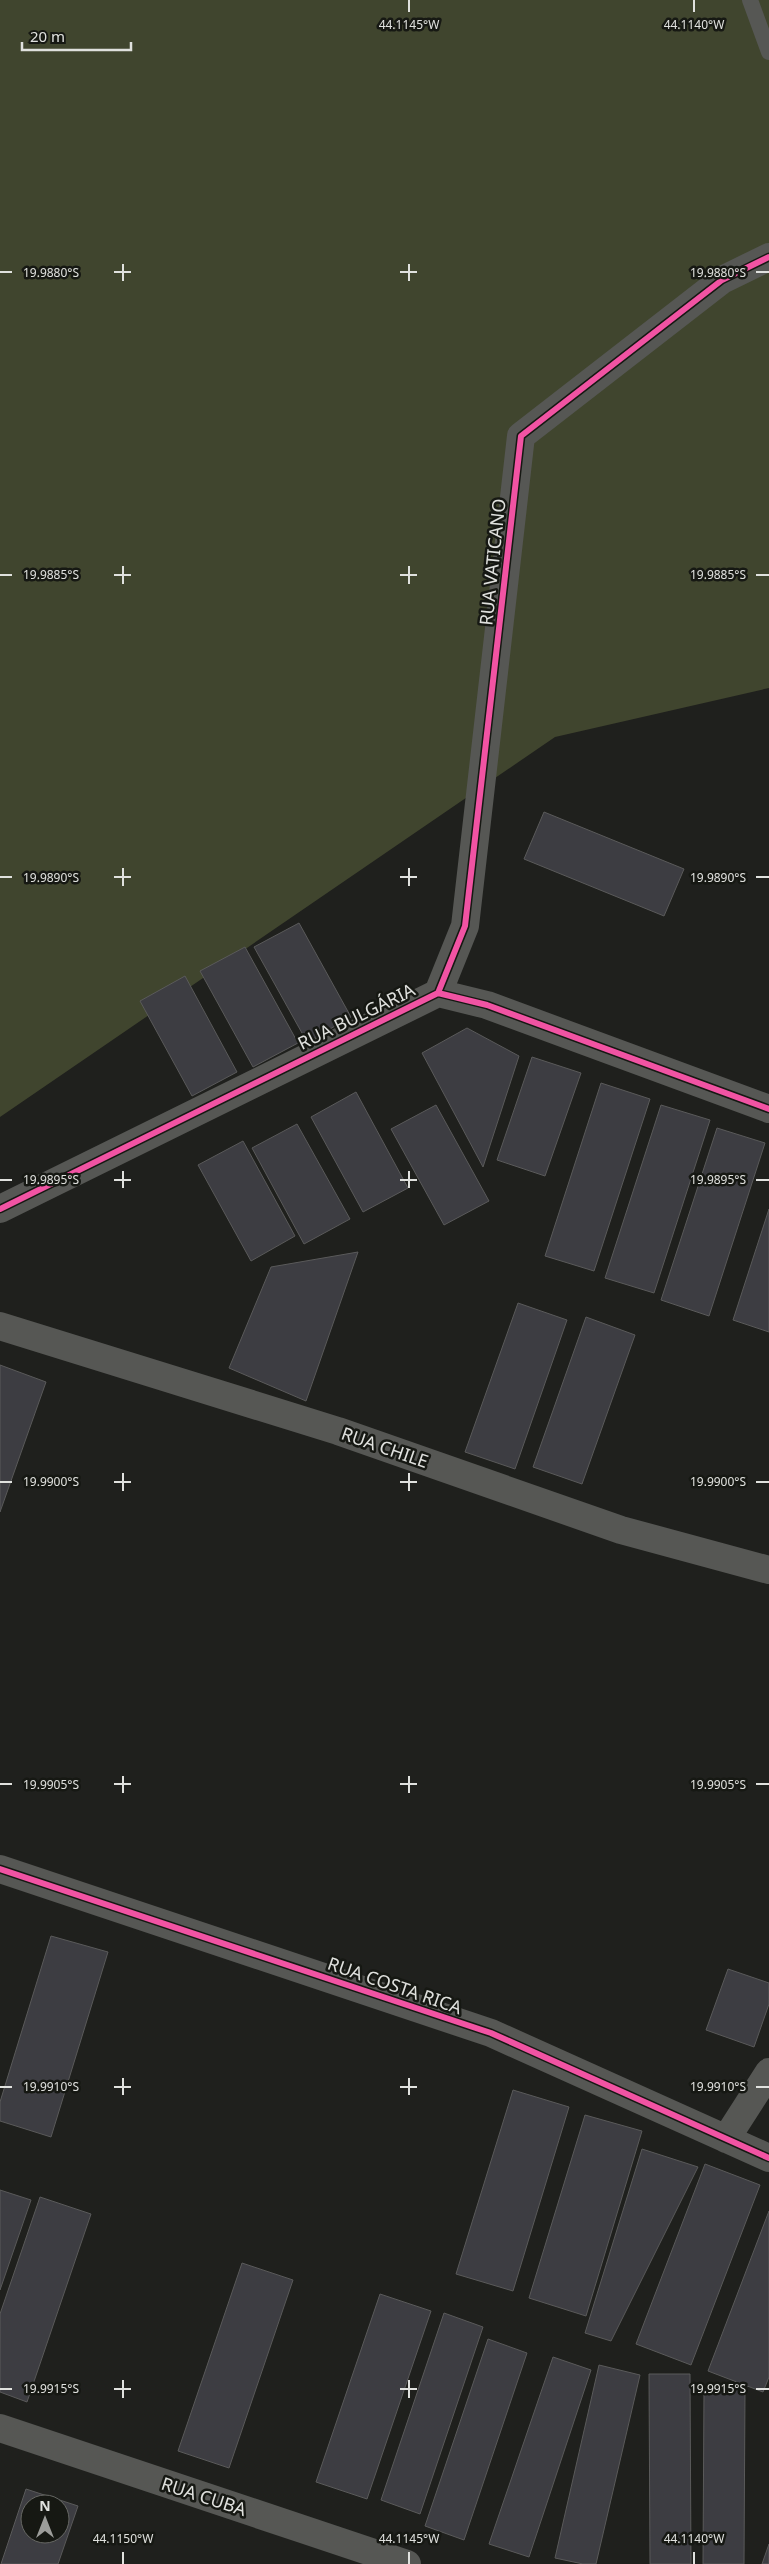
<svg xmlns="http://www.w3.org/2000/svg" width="769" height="2564" font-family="'Noto Sans',sans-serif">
  <rect width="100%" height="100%" fill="#1f201d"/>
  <!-- green -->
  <path fill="#40452e" d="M0 0H769V688L555 737 0 1117Z"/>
  <!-- building -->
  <path fill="#3d3d42" stroke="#5a5a5a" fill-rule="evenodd" d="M544 812 684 869 664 916 524 859Z
    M299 923 351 1017 307 1042 254 947Z
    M245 947 298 1043 253 1067 200 971Z
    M185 976 237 1072 192 1096 140 1001Z
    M467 1028 519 1056 483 1167 422 1053Z
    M532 1057 581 1073 545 1176 497 1160Z
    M601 1083 650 1099 594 1271 545 1256Z
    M356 1092 408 1188 363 1212 311 1117Z
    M436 1105 489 1201 444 1225 391 1129Z
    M661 1105 710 1120 654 1293 605 1278Z
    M297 1124 350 1219 304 1244 252 1148Z
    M717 1128 765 1143 709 1316 661 1300Z
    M243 1141 295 1236 251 1261 198 1165Z
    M769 1209V1332L733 1320Z
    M358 1252 306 1401 229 1368 271 1267Z
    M518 1303 567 1320 515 1469 465 1452Z
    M586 1317 635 1335 582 1484 533 1467Z
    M0 1365 46 1382 0 1512Z
    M51 1936 108 1952 51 2137 0 2121V2102Z
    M728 1969 769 1983V2004L754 2047 706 2030Z
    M513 2090 569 2107 513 2291 456 2274Z
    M585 2115 642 2131 586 2316 529 2298Z
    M642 2149 698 2167 611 2341 585 2333Z
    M705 2164 760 2185 691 2365 636 2344Z
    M0 2190 31 2200 0 2290Z
    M40 2197 91 2214 27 2402 0 2392V2314Z
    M769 2211V2377L763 2392 708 2371Z
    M242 2263 293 2280 229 2468 178 2451Z
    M380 2294 431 2311 367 2499 316 2482Z
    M444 2313 483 2327 420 2514 381 2500Z
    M488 2339 527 2353 464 2540 425 2526Z
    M553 2357 591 2370 529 2557 489 2544Z
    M599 2365 640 2375 596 2564H583L555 2558Z
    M649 2374H690L691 2564H650Z
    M704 2388H745L744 2564H703Z
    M26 2489 78 2506 58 2564H1ZM30 2504H60V2534H30Z
    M769 2544V2564H762Z"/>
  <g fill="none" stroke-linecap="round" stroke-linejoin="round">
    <!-- service -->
    <path stroke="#565754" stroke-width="16" d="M750 0 769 52"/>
    <!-- minor -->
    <path stroke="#565754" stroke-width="28" d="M438 993 465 926 521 436 722 280 769 257
      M0 1209 438 993 487 1005 769 1109
      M0 1326 338 1431 621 1530 769 1570
      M0 1869 491 2033 769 2158
      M726 2139 769 2072
      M0 2428 407 2564"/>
    <!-- cycleway casing -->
    <g stroke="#161813" stroke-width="9">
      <path id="cycleway" d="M438 993 465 926 521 436 722 280 769 257
        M0 1209 438 993 487 1005 769 1109
        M0 1869 491 2033 769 2158"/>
    </g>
    <!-- cycleway -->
    <use href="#cycleway" stroke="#f153a3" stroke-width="6"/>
  </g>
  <!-- ticks -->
  <path fill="none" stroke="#e0e1de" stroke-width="2" d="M409 0V12M694 0V12M123 264V281M409 264V281M0 272H12M114 272H131M400 272H417M756 272H769M123 566V584M409 566V584M0 575H12M114 575H131M400 575H417M756 575H769M123 868V886M409 868V886M0 877H12M114 877H131M400 877H417M756 877H769M123 1171V1188M409 1171V1188M0 1180H12M114 1180H131M400 1180H417M756 1180H769M123 1473V1491M409 1473V1491M0 1482H12M114 1482H131M400 1482H417M756 1482H769M123 1776V1793M409 1776V1793M0 1784H12M114 1784H131M400 1784H417M756 1784H769M123 2078V2095M409 2078V2095M0 2087H12M114 2087H131M400 2087H417M756 2087H769M123 2380V2398M409 2380V2398M0 2389H12M114 2389H131M400 2389H417M756 2389H769M123 2552V2564M409 2552V2564M694 2552V2564"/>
  <g text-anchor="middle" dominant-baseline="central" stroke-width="5" stroke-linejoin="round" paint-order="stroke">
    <!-- street labels -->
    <g font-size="18" fill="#e0e1de" stroke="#161813">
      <text transform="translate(492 562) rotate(-84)">RUA VATICANO</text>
      <text transform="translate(356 1016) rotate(-26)">RUA BULGÁRIA</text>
      <text transform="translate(385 1447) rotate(19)">RUA CHILE</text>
      <text transform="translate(395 1985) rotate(19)">RUA COSTA RICA</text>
      <text transform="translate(204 2496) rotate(18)">RUA CUBA</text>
    </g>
  </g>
  <g font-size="12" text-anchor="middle" fill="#e0e1de" stroke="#161813" stroke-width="5" stroke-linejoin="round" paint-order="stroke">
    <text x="409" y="29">44.1145°W</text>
    <text x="694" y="29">44.1140°W</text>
    <text x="51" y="277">19.9880°S</text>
    <text x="718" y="277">19.9880°S</text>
    <text x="51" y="579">19.9885°S</text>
    <text x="718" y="579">19.9885°S</text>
    <text x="51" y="882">19.9890°S</text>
    <text x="718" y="882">19.9890°S</text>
    <text x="51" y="1184">19.9895°S</text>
    <text x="718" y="1184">19.9895°S</text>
    <text x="51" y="1486">19.9900°S</text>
    <text x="718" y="1486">19.9900°S</text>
    <text x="51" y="1789">19.9905°S</text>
    <text x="718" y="1789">19.9905°S</text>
    <text x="51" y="2091">19.9910°S</text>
    <text x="718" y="2091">19.9910°S</text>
    <text x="51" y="2393">19.9915°S</text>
    <text x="718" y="2393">19.9915°S</text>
    <text x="123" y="2543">44.1150°W</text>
    <text x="409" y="2543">44.1145°W</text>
    <text x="694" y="2543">44.1140°W</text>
  </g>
  <!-- north arrow -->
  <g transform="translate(45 2519)"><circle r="24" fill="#161813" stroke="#676864"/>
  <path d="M0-4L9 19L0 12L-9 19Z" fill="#9c9d9a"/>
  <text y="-8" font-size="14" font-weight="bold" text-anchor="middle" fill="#e0e1de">N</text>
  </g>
  <!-- scale -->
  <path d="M22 42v8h109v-8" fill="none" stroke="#e0e1de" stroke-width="2.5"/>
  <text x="30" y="42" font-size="15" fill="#e0e1de" stroke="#161813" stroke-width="4" paint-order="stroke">20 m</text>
</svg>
